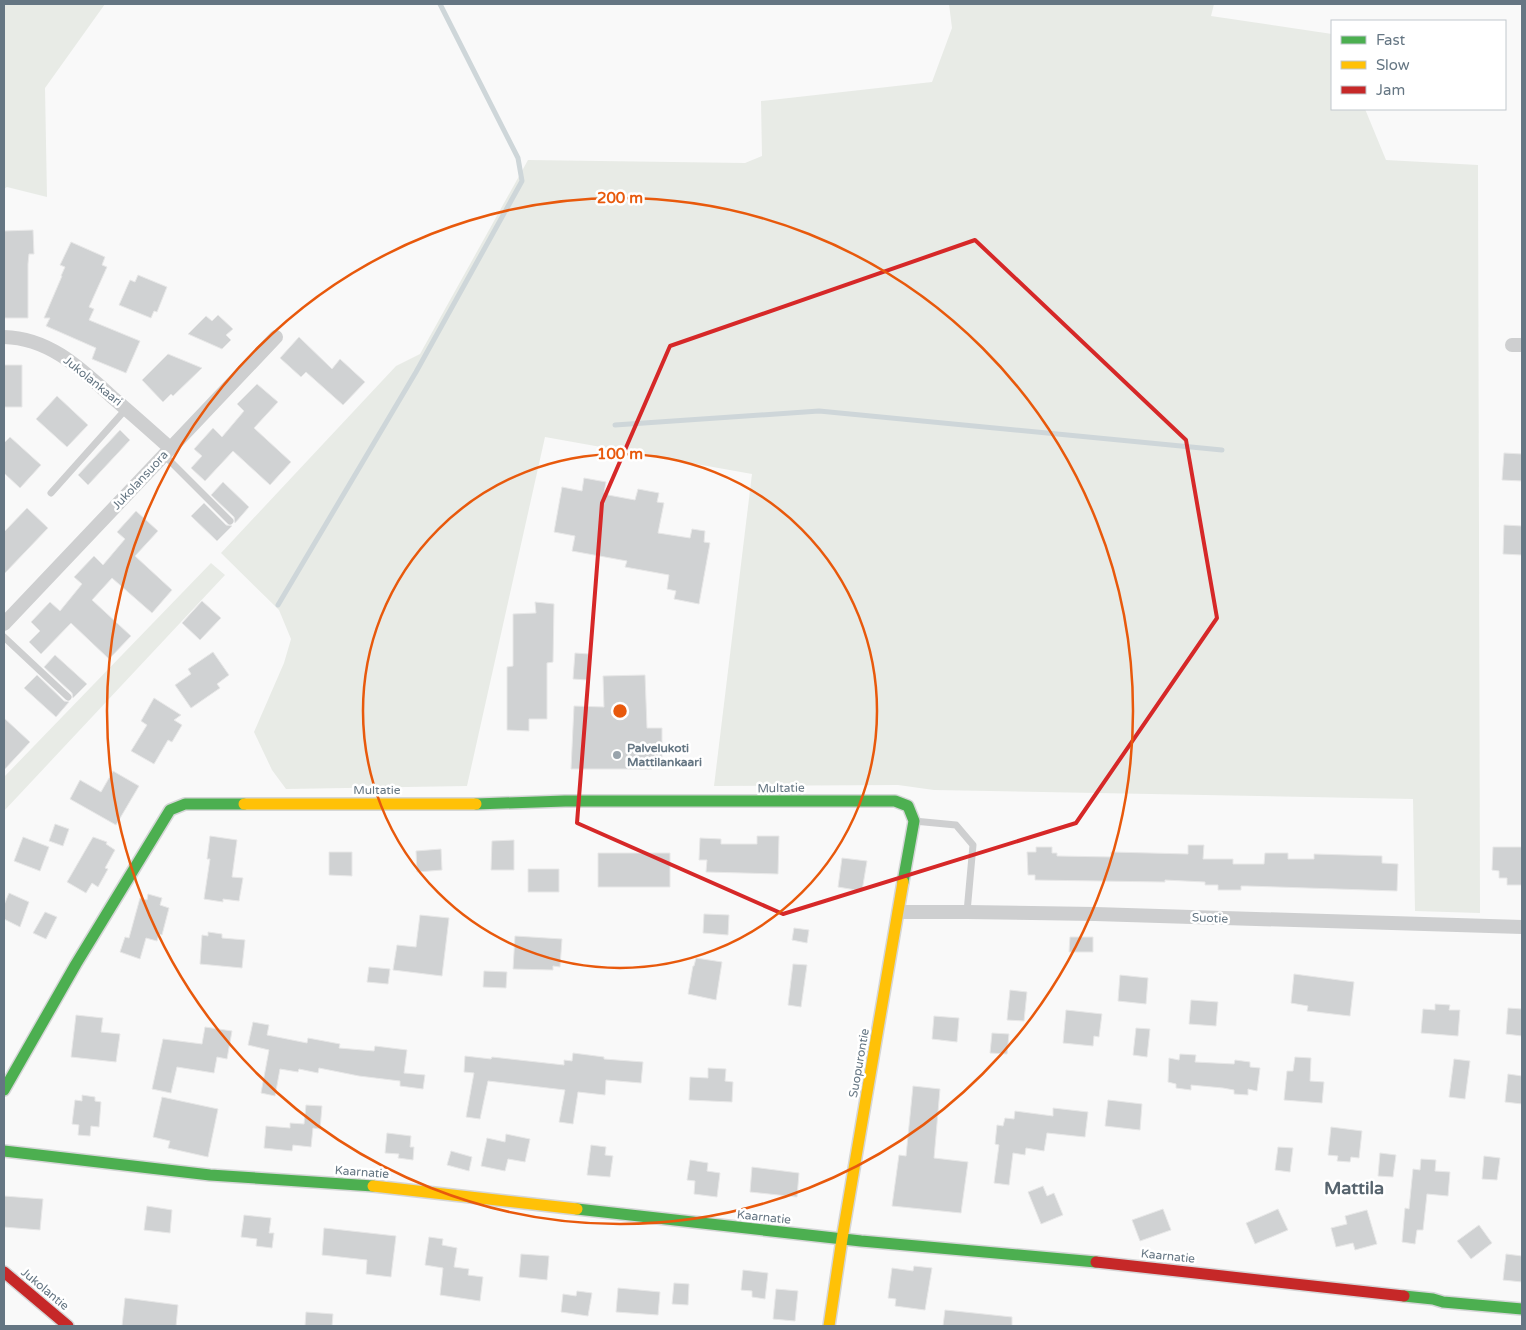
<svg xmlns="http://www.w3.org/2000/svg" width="1526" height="1330" font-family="'Varela Round',sans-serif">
  <rect width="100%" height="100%" fill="#f9f9f9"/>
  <!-- green -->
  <path fill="#e8ebe6" d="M4 4H105L45 88 47 197 7 187 4 189Z
    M949 4H1214L1211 16 1332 34V109H1365L1386 160 1478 165 1480 913 1415 911 1413 799 934 790 898 785 714 786 752 474 545 437 467 786 286 789 272 770 254 732 284 663 291 639 279 610 221 553 396 366 420 354 528 160 745 163 762 156 761 101 932 82 952 28Z
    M211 563 225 575 4 811V777Z"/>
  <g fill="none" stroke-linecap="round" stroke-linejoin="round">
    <!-- stream -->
    <path stroke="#ced6d9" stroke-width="5" d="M615 425 819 411 1222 450
      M278 605 416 372 522 181 518 158 440 4"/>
  </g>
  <!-- building -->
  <path fill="#d0d2d3" stroke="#e8e8e8" d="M33 230 34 254H29L28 264V318H4V231Z
    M71 242 105 257 102 265 107 267 89 307 94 309 89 320 140 341 126 373 92 359 96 348 46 326 50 318H44L62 276H61L65 267 60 265Z
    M138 275 167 287 157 312 154 311 151 318 119 305 130 280 135 282Z
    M218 315 233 329 226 335 231 340 222 349 188 334 206 316 212 321Z
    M299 337 332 369 340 359 365 382 343 405 306 372 301 377 280 358Z
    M168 354 202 368 173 396 171 394 163 402 142 380Z
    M4 365H22V407H4Z
    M257 384 278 402 254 428 291 462 270 485 233 451 205 481 191 468 202 456 194 449 213 428 222 437 244 411 237 404Z
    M57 396 88 425 67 447 36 419Z
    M120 430 130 440 88 485 78 475Z
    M10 437 41 465 20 488 4 473V443Z
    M1504 453 1522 454V481L1502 480Z
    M584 478 606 482 604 493 608 494V495L635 500 638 489 659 493 657 502 664 503 658 533 690 538 692 529 705 531 704 542 710 543 699 604 674 599 676 591 667 589 669 575 625 567 627 561 572 551 575 536 554 532 562 487 582 491Z
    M223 482 249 507 235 523 234 517 211 495Z
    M204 503 226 525 232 526 217 541 191 516Z
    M27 508 48 528 4 574V532Z
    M136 511 158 531 135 556 172 590 152 613 112 578 92 600 131 636 109 659 71 623 41 654 29 642 40 631 31 622 50 602 60 611 82 584 74 577 94 556 103 565 125 539 117 532Z
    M1504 525 1522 526V555L1503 554Z
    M202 601 221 618 200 640 182 623Z
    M535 602 554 604 553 662 547 663V719H529V731L507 730V667L513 666V614L536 613Z
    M213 652 229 675 217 684 220 688 191 708 175 685 191 674 188 669Z
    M575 653 589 654 588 680 573 679Z
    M55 655 87 684 73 698 72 693 44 667Z
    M37 675 64 701 69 702 56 717 24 688Z
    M645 675 647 728H662V765H652V769H571L574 706 604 707 603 676Z
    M154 698 181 715 174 720 182 725 172 742 168 740 154 764 131 751 147 725 141 721Z
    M4 718 30 742 4 770Z
    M113 771 139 786 116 825 70 799 80 780 101 792Z
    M55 824 69 829 63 846 49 841Z
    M210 836 237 840 232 877 243 878 239 901 223 899V902L204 899 210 859H207Z
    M757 836H779L778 874 706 872 707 860H699L700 838 721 839V844H757Z
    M23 837 49 847 40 871 14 861Z
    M93 837 107 842 106 844 115 850 105 868 108 869 98 887 92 883 86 893 67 882Z
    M514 840V870H491L492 841Z
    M1188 845H1204L1203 859H1233V864H1264L1265 853H1288V859H1314V854L1382 856V863L1398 864 1397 891 1247 886H1241V890H1218V885H1205V882L1165 880V882L1035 880V875H1028L1027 852H1036V847H1052V853H1057V856L1111 857V852L1188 854Z
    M1493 847H1522V885H1507V878H1499V871L1492 870Z
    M441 849 442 870 417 872 416 851Z
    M329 852H352V876L329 875Z
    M598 853H670V887H598Z
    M842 858 867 861 862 891 838 887Z
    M528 869H559V892H528Z
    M9 893 29 902 20 927 4 919V905Z
    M148 894 162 898 160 905 169 908 162 935 159 934 157 941 146 938 140 959 120 952 125 937 129 938 140 898 147 900Z
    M45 912 57 917 46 939 33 933Z
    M704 914 729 915 728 935 703 933Z
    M420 915 449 918 442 976 393 970 397 945 416 947Z
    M794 928 809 930 807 943 792 940Z
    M208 932 222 934V938L245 940 242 968 200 964 202 935 208 936Z
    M515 936 562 939 560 967 553 966V970L513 969Z
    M1070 937H1093V952H1069Z
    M696 958 722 962 716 1000 688 994 693 966H694Z
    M793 964 807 965 801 1007 788 1005Z
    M369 967 390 969 388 984 367 982Z
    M484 971 507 972 506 988 483 987Z
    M1294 974 1354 982 1350 1016 1307 1011 1308 1006 1291 1003Z
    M1120 975 1148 978 1146 1004 1118 1001Z
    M1010 990 1027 992 1024 1021 1007 1020Z
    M1191 1000 1218 1002 1216 1026 1189 1024Z
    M1435 1004 1450 1005 1449 1010H1460L1458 1036 1421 1033 1423 1009 1435 1010Z
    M1508 1008 1522 1009V1036L1506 1034Z
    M1066 1010 1102 1014 1099 1037 1094 1036 1093 1046 1063 1043Z
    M76 1015 103 1018 101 1032 120 1034 116 1062 71 1057Z
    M934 1016 959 1018 957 1042 932 1039Z
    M253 1022 269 1025 267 1035 307 1043 308 1038 340 1044 339 1048 374 1051 375 1046 407 1050 404 1073 425 1075 423 1089 400 1086V1081L359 1076 319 1068 318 1073 299 1069 298 1072 280 1069 275 1096 261 1093 269 1050 248 1045Z
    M205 1027 232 1031 227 1059 217 1057 214 1073 177 1067 171 1093 152 1089 163 1039 202 1044Z
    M1136 1028 1150 1029 1147 1057 1133 1055Z
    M992 1033 1009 1034 1007 1054 990 1053Z
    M573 1053 604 1057V1059L643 1062 641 1083 606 1080 605 1095 578 1092 573 1124 559 1122 565 1090 488 1081 480 1119 466 1117 474 1073 464 1072 465 1056 491 1059 492 1057 564 1065V1060L572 1061Z
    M1180 1054 1196 1055 1195 1062 1234 1064 1235 1060 1250 1062V1067L1260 1068 1257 1091 1248 1089V1095L1234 1094V1090L1223 1088 1191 1085V1090L1176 1088V1084L1168 1082 1169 1058 1179 1060Z
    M1295 1057 1311 1058 1310 1081 1324 1082 1322 1103 1284 1100 1287 1071H1293Z
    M1454 1059 1470 1061 1465 1099 1449 1097Z
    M708 1068 726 1069 725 1081 733 1082 732 1102 689 1100 690 1077 708 1078Z
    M1508 1074 1522 1076V1104L1505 1102Z
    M913 1086 940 1089 934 1158 968 1162 961 1213 892 1206 899 1155 906 1156Z
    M82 1095 95 1097V1101L101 1102 99 1127 91 1126 90 1136 78 1135 79 1125 72 1124 75 1100 82 1101Z
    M162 1097 218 1109 208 1157 168 1148 170 1141 153 1137Z
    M1108 1100 1142 1104 1140 1130 1105 1126Z
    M306 1105 322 1106 320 1129 313 1128 311 1147 293 1145 292 1151 264 1148 266 1126 290 1128V1123L304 1124Z
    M1053 1108 1088 1112 1085 1137 1047 1133 1044 1151 1026 1148 1025 1155 1013 1153 1009 1185 994 1183 999 1145 995 1144 997 1125 1003 1126 1005 1118 1014 1119 1015 1111 1053 1116Z
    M1331 1127 1362 1131 1359 1158 1351 1157 1350 1162 1337 1161 1338 1156 1328 1155Z
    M387 1133 411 1136 410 1147H414L413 1160 398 1158 399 1154 385 1153Z
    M506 1134 530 1139 525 1162 508 1159 505 1171 481 1166 487 1138 505 1142Z
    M591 1145 606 1147 605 1155 613 1156 610 1177 587 1175Z
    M1278 1147 1293 1148 1290 1172 1275 1170Z
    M451 1151 472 1157 469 1171 447 1165Z
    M1380 1153 1396 1155 1393 1177 1378 1176Z
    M1484 1156 1500 1158 1497 1180 1482 1179Z
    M1421 1159 1436 1160 1435 1171 1450 1172 1448 1196 1427 1194 1423 1230H1417L1415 1244 1402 1242 1405 1208 1409 1209 1413 1169 1420 1170Z
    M690 1160 708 1163 707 1171 720 1173 717 1197 694 1194 695 1181 687 1180Z
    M752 1167 799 1173 797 1197 750 1192Z
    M1043 1186 1047 1196 1054 1193 1063 1215 1041 1224 1028 1192Z
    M4 1196 43 1199 40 1230 4 1227Z
    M147 1206 172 1210 170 1233 144 1230Z
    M1163 1209 1171 1230 1140 1241 1132 1220Z
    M1278 1209 1288 1230 1255 1244 1246 1223Z
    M1367 1210 1377 1244 1355 1250 1353 1243 1336 1247 1331 1228 1347 1224 1345 1216Z
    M244 1215 271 1218 269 1233H274L272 1248 256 1246 257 1239 241 1237Z
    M1479 1225 1492 1243 1471 1259 1457 1241Z
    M324 1228 396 1236 391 1277 366 1274 367 1260 322 1255Z
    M429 1237 443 1239 442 1245 457 1248 454 1267 469 1269 468 1275 483 1277 480 1301 440 1295 443 1268 425 1265Z
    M521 1254 549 1256 547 1280 519 1277Z
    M1506 1254 1522 1256V1282L1503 1280Z
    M914 1266 932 1268 925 1310 895 1306 896 1299 888 1298 892 1268 913 1271Z
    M743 1270 768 1273 765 1299 752 1297V1291L741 1290Z
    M674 1283 689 1284 688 1305 672 1304Z
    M618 1288 660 1292 658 1315 616 1312Z
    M776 1289 798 1291 795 1321 773 1319Z
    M577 1291 592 1293 588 1316 561 1312 563 1294 576 1296Z
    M125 1298 178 1305 176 1326H122Z
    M945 1310 1012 1317V1326H943Z
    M306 1312 333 1314 332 1326H305Z"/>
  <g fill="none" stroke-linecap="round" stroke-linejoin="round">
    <!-- fast casing -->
    <g stroke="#d5d6d7" stroke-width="14">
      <path id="fast" d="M476 804 565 801H895L908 806 914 821 903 882
        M4 1090 76 964 170 810 185 804H244
        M4 1151 210 1175 373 1186
        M577 1209 861 1241 1096 1262
        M1404 1296 1433 1299 1443 1302 1522 1309"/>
    </g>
    <!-- slow casing -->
    <g stroke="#d5d6d7" stroke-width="14">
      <path id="slow" d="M244 804H476
        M373 1186 577 1209
        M829 1326 842 1239 903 882"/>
    </g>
    <!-- jam casing -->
    <g stroke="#d5d6d7" stroke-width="14">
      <path id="jam" d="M1096 1262 1404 1296
        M4 1272 68 1326"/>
    </g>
    <!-- lane -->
    <path stroke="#cecfd0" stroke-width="7" d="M164 455 230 521
      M51 493 126 409
      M4 637 68 697
      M914 821 956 825 973 845 967 912"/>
    <!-- street -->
    <path stroke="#cecfd0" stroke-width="14" d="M4 337C49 338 80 368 112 397 132 414 151 431 170 448
      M1512 345H1522
      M4 624 276 337
      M899 912H967L1095 914 1522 927"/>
    <!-- fast -->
    <use href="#fast" stroke="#4caf50" stroke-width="11"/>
    <!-- slow -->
    <use href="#slow" stroke="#ffc107" stroke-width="11"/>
    <!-- jam -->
    <use href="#jam" stroke="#c62828" stroke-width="11"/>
  </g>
  <!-- marked area -->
  <path fill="none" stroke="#d62828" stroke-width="4" stroke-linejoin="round" d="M975 240 1186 440 1217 618 1076 823 783 914 577 823 602 503 670 346Z"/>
  <!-- distance rings -->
  <g fill="none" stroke="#e8590c" stroke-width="2.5">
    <circle cx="620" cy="711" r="257"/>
    <circle cx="620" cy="711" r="513"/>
  </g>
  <!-- markers -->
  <circle fill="#99a4ac" stroke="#fff" stroke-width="2" cx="617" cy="755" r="5"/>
  <g text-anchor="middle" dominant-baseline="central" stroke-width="5" stroke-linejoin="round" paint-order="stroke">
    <!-- street labels -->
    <g font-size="12" fill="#657683" stroke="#fff">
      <text transform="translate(93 381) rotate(39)">Jukolankaari</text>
      <text transform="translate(140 480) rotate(-47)">Jukolansuora</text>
      <text transform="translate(781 788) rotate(-1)">Multatie</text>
      <text x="377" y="790">Multatie</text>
      <text transform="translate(1210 918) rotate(2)">Suotie</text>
      <text transform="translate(859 1063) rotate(-80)">Suopurontie</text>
      <text transform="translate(362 1172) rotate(4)">Kaarnatie</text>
      <text transform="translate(764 1217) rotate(6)">Kaarnatie</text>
      <text transform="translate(1168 1256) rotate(6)">Kaarnatie</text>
      <text transform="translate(45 1289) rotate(40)">Jukolantie</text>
    </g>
    <!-- poi labels -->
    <g font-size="12" font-weight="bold" fill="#657683" stroke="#fff" text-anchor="start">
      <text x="627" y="748">Palvelukoti<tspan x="627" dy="14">Mattilankaari</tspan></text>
    </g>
    <!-- district labels -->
    <g font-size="18" font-weight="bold" fill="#57646e" stroke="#fff">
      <text x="1354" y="1188">Mattila</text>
    </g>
  </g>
  <circle cx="620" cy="711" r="8" fill="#e8590c" stroke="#fff" stroke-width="2.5"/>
  <g font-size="15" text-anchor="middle" font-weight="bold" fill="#e8590c" stroke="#fff" stroke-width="5" stroke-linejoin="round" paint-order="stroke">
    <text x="620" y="203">200 m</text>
    <text x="620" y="459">100 m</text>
  </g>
  <!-- border -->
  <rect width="1526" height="1330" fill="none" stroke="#657683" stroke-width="10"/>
  <!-- legend -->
  <rect x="1331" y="20" width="175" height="90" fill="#ffffff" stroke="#c1c8cd"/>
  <rect x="1341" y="36" width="25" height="8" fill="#4caf50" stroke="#c1c8cd"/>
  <text x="1376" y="45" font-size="15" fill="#657683">Fast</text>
  <rect x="1341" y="61" width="25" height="8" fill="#ffc107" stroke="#c1c8cd"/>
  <text x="1376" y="70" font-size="15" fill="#657683">Slow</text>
  <rect x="1341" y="86" width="25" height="8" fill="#c62828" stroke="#c1c8cd"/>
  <text x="1376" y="95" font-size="15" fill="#657683">Jam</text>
</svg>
